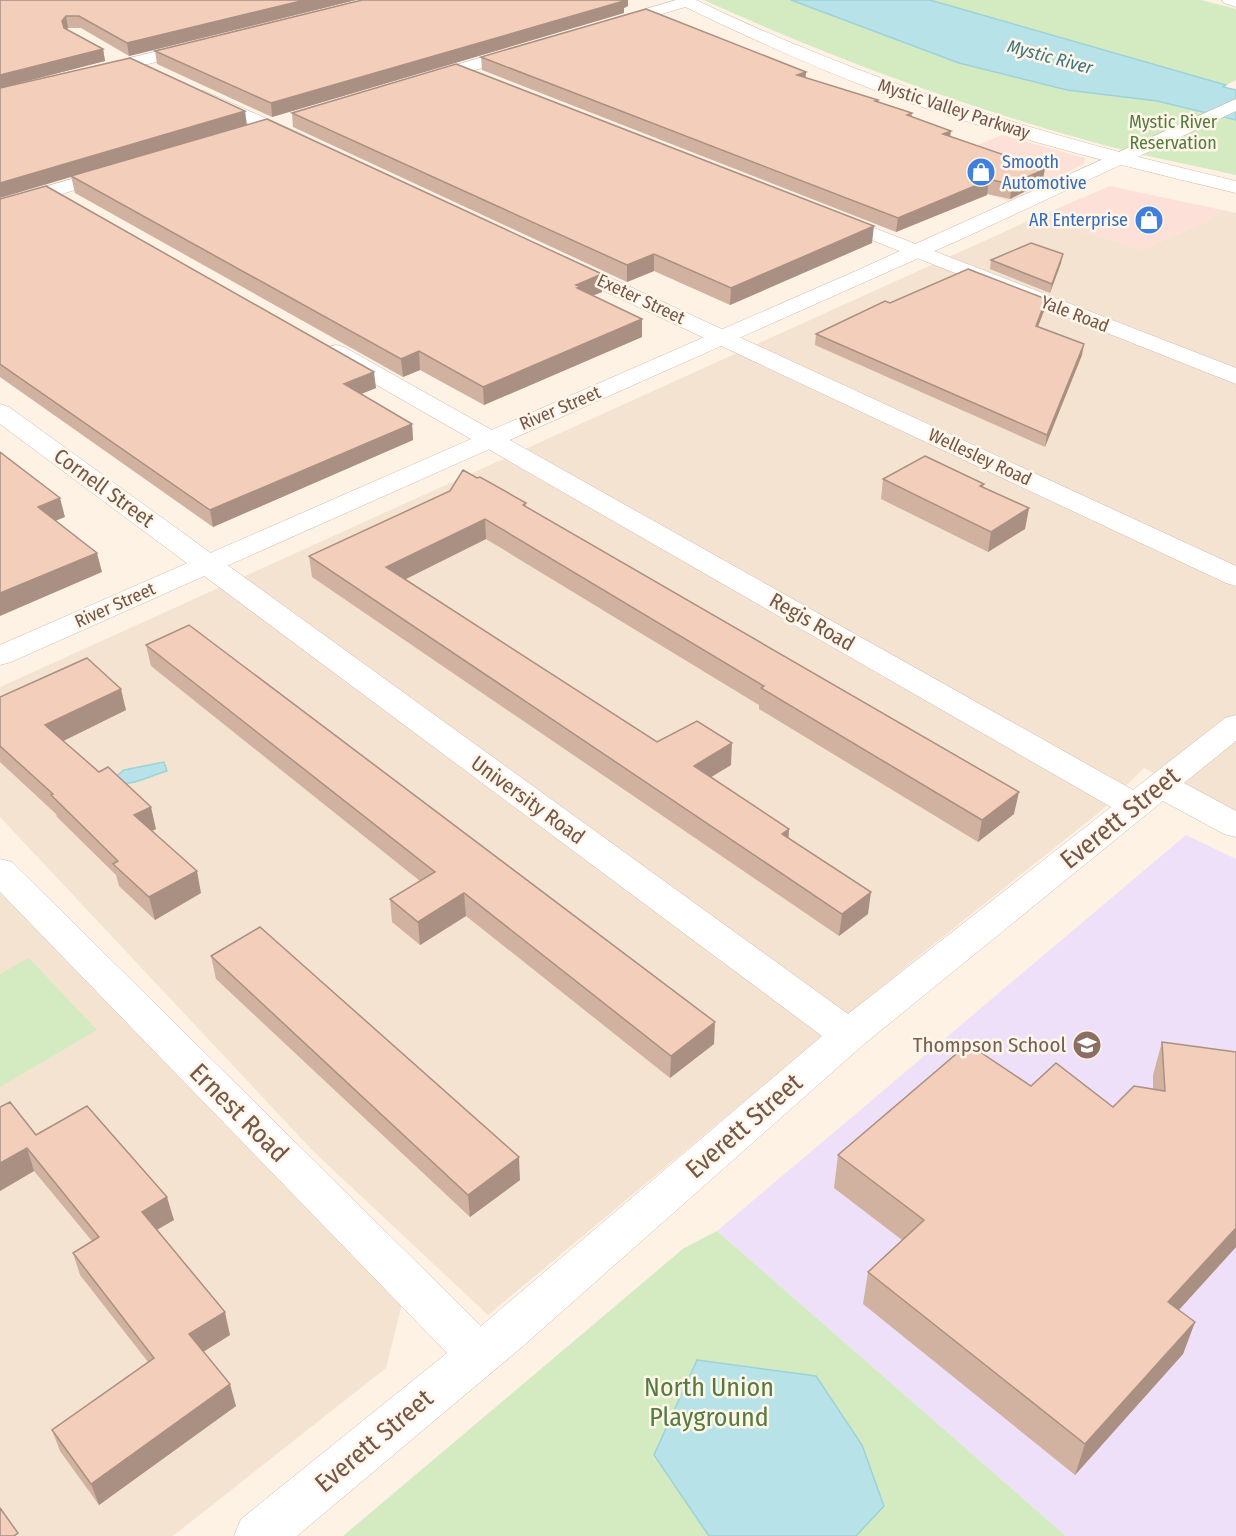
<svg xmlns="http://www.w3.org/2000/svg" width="1236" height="1536" font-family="'Fira Sans Condensed',sans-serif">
  <rect width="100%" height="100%" fill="#fdf2e3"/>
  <!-- residential -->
  <path fill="#f5e3d1" d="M1222 210 1236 213V817L1144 768 1102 810 919 956 488 1315 314 1152 0 817V687L1035 218 1142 249 1204 223Z
    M0 873 405 1292 386 1368 173 1536H0Z"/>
  <!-- commercial -->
  <path fill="#fde0d7" d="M1002 135 1085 158 1084 164 1008 201 920 169Z
    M1110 186 1222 210 1204 223 1142 249 1035 218Z"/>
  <!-- education -->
  <path fill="#efe0f9" d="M1186 835 1236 859V1536H1066L717 1231Z"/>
  <!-- green -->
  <path fill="#d4ebc1" d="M704 0H791L959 63 1067 90 1157 101 1236 120V175C1187 164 1138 155 1089 141 957 104 829 57 704 0Z
    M930 0H1201L1236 9V80L1226 85Z
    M29 958 97 1030 0 1087V974Z
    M717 1231 1066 1536H343L684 1248Z"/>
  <!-- water -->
  <path fill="#b7e2e7" stroke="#9dd2d9" stroke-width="1.5" d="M791 0H930L1226 85 1223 87 1236 90V120L1157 101 1067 90 959 63Z
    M164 762 167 771C144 778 132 787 108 783L124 770Z
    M697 1360 816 1376 862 1445 884 1506 856 1536H709L654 1455Z"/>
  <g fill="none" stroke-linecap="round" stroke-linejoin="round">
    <!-- minor casing -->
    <g stroke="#d0baac" stroke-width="1">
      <path id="minor" d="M676 0H693L694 2 692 5 611 29 603 24 605 21Z
        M1222 0H1236V7L1224 3Z
        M199 41 205 42 207 46 205 50 95 77 89 76 86 72 89 68Z
        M524 45 530 46 533 50 530 54 421 86 415 85 412 81 415 77Z
        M204 91 306 136 309 140 306 144H292L198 100 195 96 198 92Z
        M116 166 123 168 126 172 123 176 0 212V200Z
        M833 212 1236 368V384L826 222 823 218 826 214Z
        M561 255 1236 566V586L1226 583 553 267 550 262 553 257Z
        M336 345 344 347 1133 790 1225 718 1236 715V741L1184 783 1236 811V837L1224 834 1163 801 863 1045 522 1347 297 1536H234L241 1519 447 1353 0 892V859L12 862 481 1326 822 1036 0 424V404L9 407 848 1014 1111 807 328 357 324 352 328 347Z"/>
    </g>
    <!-- tertiary casing -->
    <g stroke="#d0baac" stroke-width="1">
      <path id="tertiary" d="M1236 99V111L966 237 11 662 0 665V645L858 270Z"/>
    </g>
    <!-- secondary casing -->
    <g stroke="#d4baa9" stroke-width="1">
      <path id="secondary" d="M675 0H696C870 84 1048 137 1236 181V193C1115 164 994 134 877 91 809 65 743 35 677 3Z"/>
    </g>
    <!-- minor -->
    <use href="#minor" fill="#fff" fill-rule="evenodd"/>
    <!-- tertiary -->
    <use href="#tertiary" fill="#fff" fill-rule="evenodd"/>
    <!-- secondary -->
    <use href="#secondary" fill="#fff" fill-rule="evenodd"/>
  </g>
  <!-- wall -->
  <path fill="#d1b1a0" d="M0 0H356L129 56 81 28H68L67 29 103 49 105 61 0 88Z
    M362 0H628V6L624 8V13L272 117 157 64 155 51Z
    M481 57 806 72 805 78 912 113V117L1042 183 1010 199 987 194V195L896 232 482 70Z
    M292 113 872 243 730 305 654 271 627 282 293 127Z
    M247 125 602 274V292L592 296 642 319V337L484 405 420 370 403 377 75 193 71 176Z
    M0 199 376 388 361 394 412 424 413 440 213 527 0 377Z
    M991 260 1061 263 1050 293 990 269Z
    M890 303 1044 311 1038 326 1082 355 1045 447 815 345 816 334Z
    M477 478 526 503V507L1014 814 978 842 759 709V705L486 539 405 579 657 742 731 765 711 777 789 838 868 914 839 936 312 577 309 556Z
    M883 479 984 484 983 487 1029 508 1025 529 988 552 881 499Z
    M146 645 714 1044 670 1078 466 916 420 945 392 922 390 899 420 881 151 666Z
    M0 697 126 710 63 741 156 829 152 831 201 893 155 920 119 886 116 875 57 817 56 814 0 762Z
    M211 956 520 1180 470 1217 216 979Z
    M1162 1042 1236 1247 1179 1310 1195 1322 1183 1354 1075 1475 863 1304 868 1272 902 1240 834 1188 838 1155 1031 1086 1113 1107 1153 1089V1075Z
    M36 1135 174 1220 156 1230 230 1335 203 1352 236 1406 99 1505 60 1451 52 1430 148 1362 80 1275 73 1253 92 1241 34 1171 0 1191Z"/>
  <!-- shaded-wall -->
  <path fill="#aa9082" d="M305 0H356L129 56 127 43Z
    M616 0H628V6L624 8V13L272 117 271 103Z
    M66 16 68 28 64 33 62 21Z
    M103 49 105 61 0 88V75Z
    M806 72 805 85 797 75Z
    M245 111 247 125 0 198V183Z
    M951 131 949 145 943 134Z
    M1045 169 1042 183 1010 199 1012 184Z
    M989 180 987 195 896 232 898 218Z
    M874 226 872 243 730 305 731 288Z
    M654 254V271L627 282V265Z
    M1063 254 1061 263 1050 293 1052 284Z
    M602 274V292L581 300 576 285Z
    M1046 299 1044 311 1034 337 1036 326Z
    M642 319V337L484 405 483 387Z
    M1084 344 1082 355 1045 447 1047 435Z
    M419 351 420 370 403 377 401 359Z
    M374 372 376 388 346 400 344 384Z
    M412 424 413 440 213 527 210 510Z
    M60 498 65 517 43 526 38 507Z
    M1029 508 1025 529 988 552 991 532Z
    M485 519 486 539 388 588 386 567Z
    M97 553 102 572 0 616V593Z
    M121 689 126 710 51 747 45 725Z
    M732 743 731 765 693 788 694 766Z
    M1019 792 1014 814 978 842 982 820Z
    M151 807 156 829 139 837 134 815Z
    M789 829 788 851 782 834Z
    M197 871 201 893 155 920 149 897Z
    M871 892 868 914 839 936 842 914Z
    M464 893 466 916 420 945 418 922Z
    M715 1022 714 1044 670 1078 671 1056Z
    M27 1148 34 1171 0 1191V1163Z
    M519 1157 520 1180 470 1217 468 1195Z
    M167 1197 174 1220 148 1235 142 1212Z
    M1236 1228V1247L1157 1334 1168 1302Z
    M225 1312 230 1335 195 1357 189 1334Z
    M1195 1322 1183 1354 1075 1475 1085 1444Z
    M230 1384 236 1406 99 1505 91 1484Z"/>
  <!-- building -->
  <path fill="#f3ceba" stroke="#aa9082" stroke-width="1.5" d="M0 0H305L127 43 79 16H66L62 21 64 28 103 49 0 75Z
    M362 0H621L624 1 271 103 155 51Z
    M646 9 806 72 797 75 878 100 875 101 912 113 907 115 951 131 943 134 1045 169 1012 184 981 178 989 180 898 218 481 57Z
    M130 58 245 111 0 183V88Z
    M456 64 874 226 731 288 654 254 627 265 292 113Z
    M267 119 602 274 576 285 581 287 577 288 642 319 483 387 419 351 401 359 71 176Z
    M46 186 374 372 344 384 412 424 210 510 0 364V199Z
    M1031 243 1063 254 1052 284 991 260Z
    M968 269 1046 299 1036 326 1084 344 1047 435 816 334 885 301 890 303Z
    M0 452 60 498 38 507 97 553 0 593Z
    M925 456 984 484 980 486 1029 508 991 532 883 479Z
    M463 470 477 478 480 477 526 503 523 505 1019 792 982 820 761 688 764 686 485 519 386 567 657 742 697 721 732 743 694 766 789 829 782 834 871 892 842 914 309 556 450 491Z
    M189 625 715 1022 671 1056 464 893 418 922 390 899 435 872 146 645Z
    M87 658 121 689 45 725 99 772 108 767 151 807 134 815 197 871 149 897 113 864 118 861 51 795 53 794 0 746V697Z
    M260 927 519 1157 468 1195 211 956Z
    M1162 1042 1236 1052V1228L1168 1302 1195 1322 1085 1444 868 1272 924 1220 838 1155 968 1044 1031 1086 1056 1063 1113 1107 1134 1086 1165 1091Z
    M10 1102 36 1135 87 1106 167 1197 142 1212 225 1312 189 1334 230 1384 91 1484 52 1430 154 1358 73 1253 99 1237 27 1148 0 1163V1107Z
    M0 1508 18 1533 14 1536H0Z"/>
  <!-- icons -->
  <defs>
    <g id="shop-disc" transform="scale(1.5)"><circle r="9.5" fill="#3f7fe0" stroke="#fff6ea"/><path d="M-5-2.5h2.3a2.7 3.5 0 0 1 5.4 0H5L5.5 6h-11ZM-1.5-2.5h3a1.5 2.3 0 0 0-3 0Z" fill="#fff"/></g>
    <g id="school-disc" transform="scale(1.5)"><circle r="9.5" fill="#8d6e63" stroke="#fff6ea"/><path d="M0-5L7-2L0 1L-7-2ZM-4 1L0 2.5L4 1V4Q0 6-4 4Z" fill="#fff"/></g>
  </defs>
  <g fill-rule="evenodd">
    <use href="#shop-disc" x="981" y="172"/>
    <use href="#shop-disc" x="1149" y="220"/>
    <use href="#school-disc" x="1087" y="1045"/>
  </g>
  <g text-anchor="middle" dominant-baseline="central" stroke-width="5" stroke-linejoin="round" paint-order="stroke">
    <!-- far-water labels -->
    <g font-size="18" font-style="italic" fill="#3c747c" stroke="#fff6ea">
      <text transform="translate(1050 57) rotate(15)">Mystic River</text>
    </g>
    <!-- far-street labels -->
    <g font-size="18" fill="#755648" stroke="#fff6ea">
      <text transform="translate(954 109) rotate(18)">Mystic Valley Parkway</text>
      <text transform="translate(641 299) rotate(25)">Exeter Street</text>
      <text transform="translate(1075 314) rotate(21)">Yale Road</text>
      <text transform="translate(560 408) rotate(-23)">River Street</text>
      <text transform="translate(980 457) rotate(25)">Wellesley Road</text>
      <text transform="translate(115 605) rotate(-24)">River Street</text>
    </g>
    <!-- far-park labels -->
    <g font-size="18" fill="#547c40" stroke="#fff6ea">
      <text x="1173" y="122">Mystic River<tspan x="1173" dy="21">Reservation</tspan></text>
    </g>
    <!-- far-shop labels -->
    <g font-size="18" fill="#366cbe" stroke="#fff6ea" text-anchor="start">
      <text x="1002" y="162">Smooth<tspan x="1002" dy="21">Automotive</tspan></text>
      <text x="1128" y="220" text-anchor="end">AR Enterprise</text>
    </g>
    <!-- street labels -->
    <g font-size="21" fill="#755648" stroke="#fff6ea">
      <text transform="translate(104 488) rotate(36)">Cornell Street</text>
      <text transform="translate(812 622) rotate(30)">Regis Road</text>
      <text transform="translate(528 800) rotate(36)">University Road</text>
    </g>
    <!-- education labels -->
    <g font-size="21" fill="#785e54" stroke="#fff6ea" text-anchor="end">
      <text x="1066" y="1045">Thompson School</text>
    </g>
    <!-- near-street labels -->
    <g font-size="26" fill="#755648" stroke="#fff6ea">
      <text transform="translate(1120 818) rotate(-39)">Everett Street</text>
      <text transform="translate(239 1113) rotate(45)">Ernest Road</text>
      <text transform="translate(744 1126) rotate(-41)">Everett Street</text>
      <text transform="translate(374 1441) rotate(-40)">Everett Street</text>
    </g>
    <!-- near-park labels -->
    <g font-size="26" fill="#547c40" stroke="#fff6ea">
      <text x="709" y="1387">North Union<tspan x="709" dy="30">Playground</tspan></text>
    </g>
  </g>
</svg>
